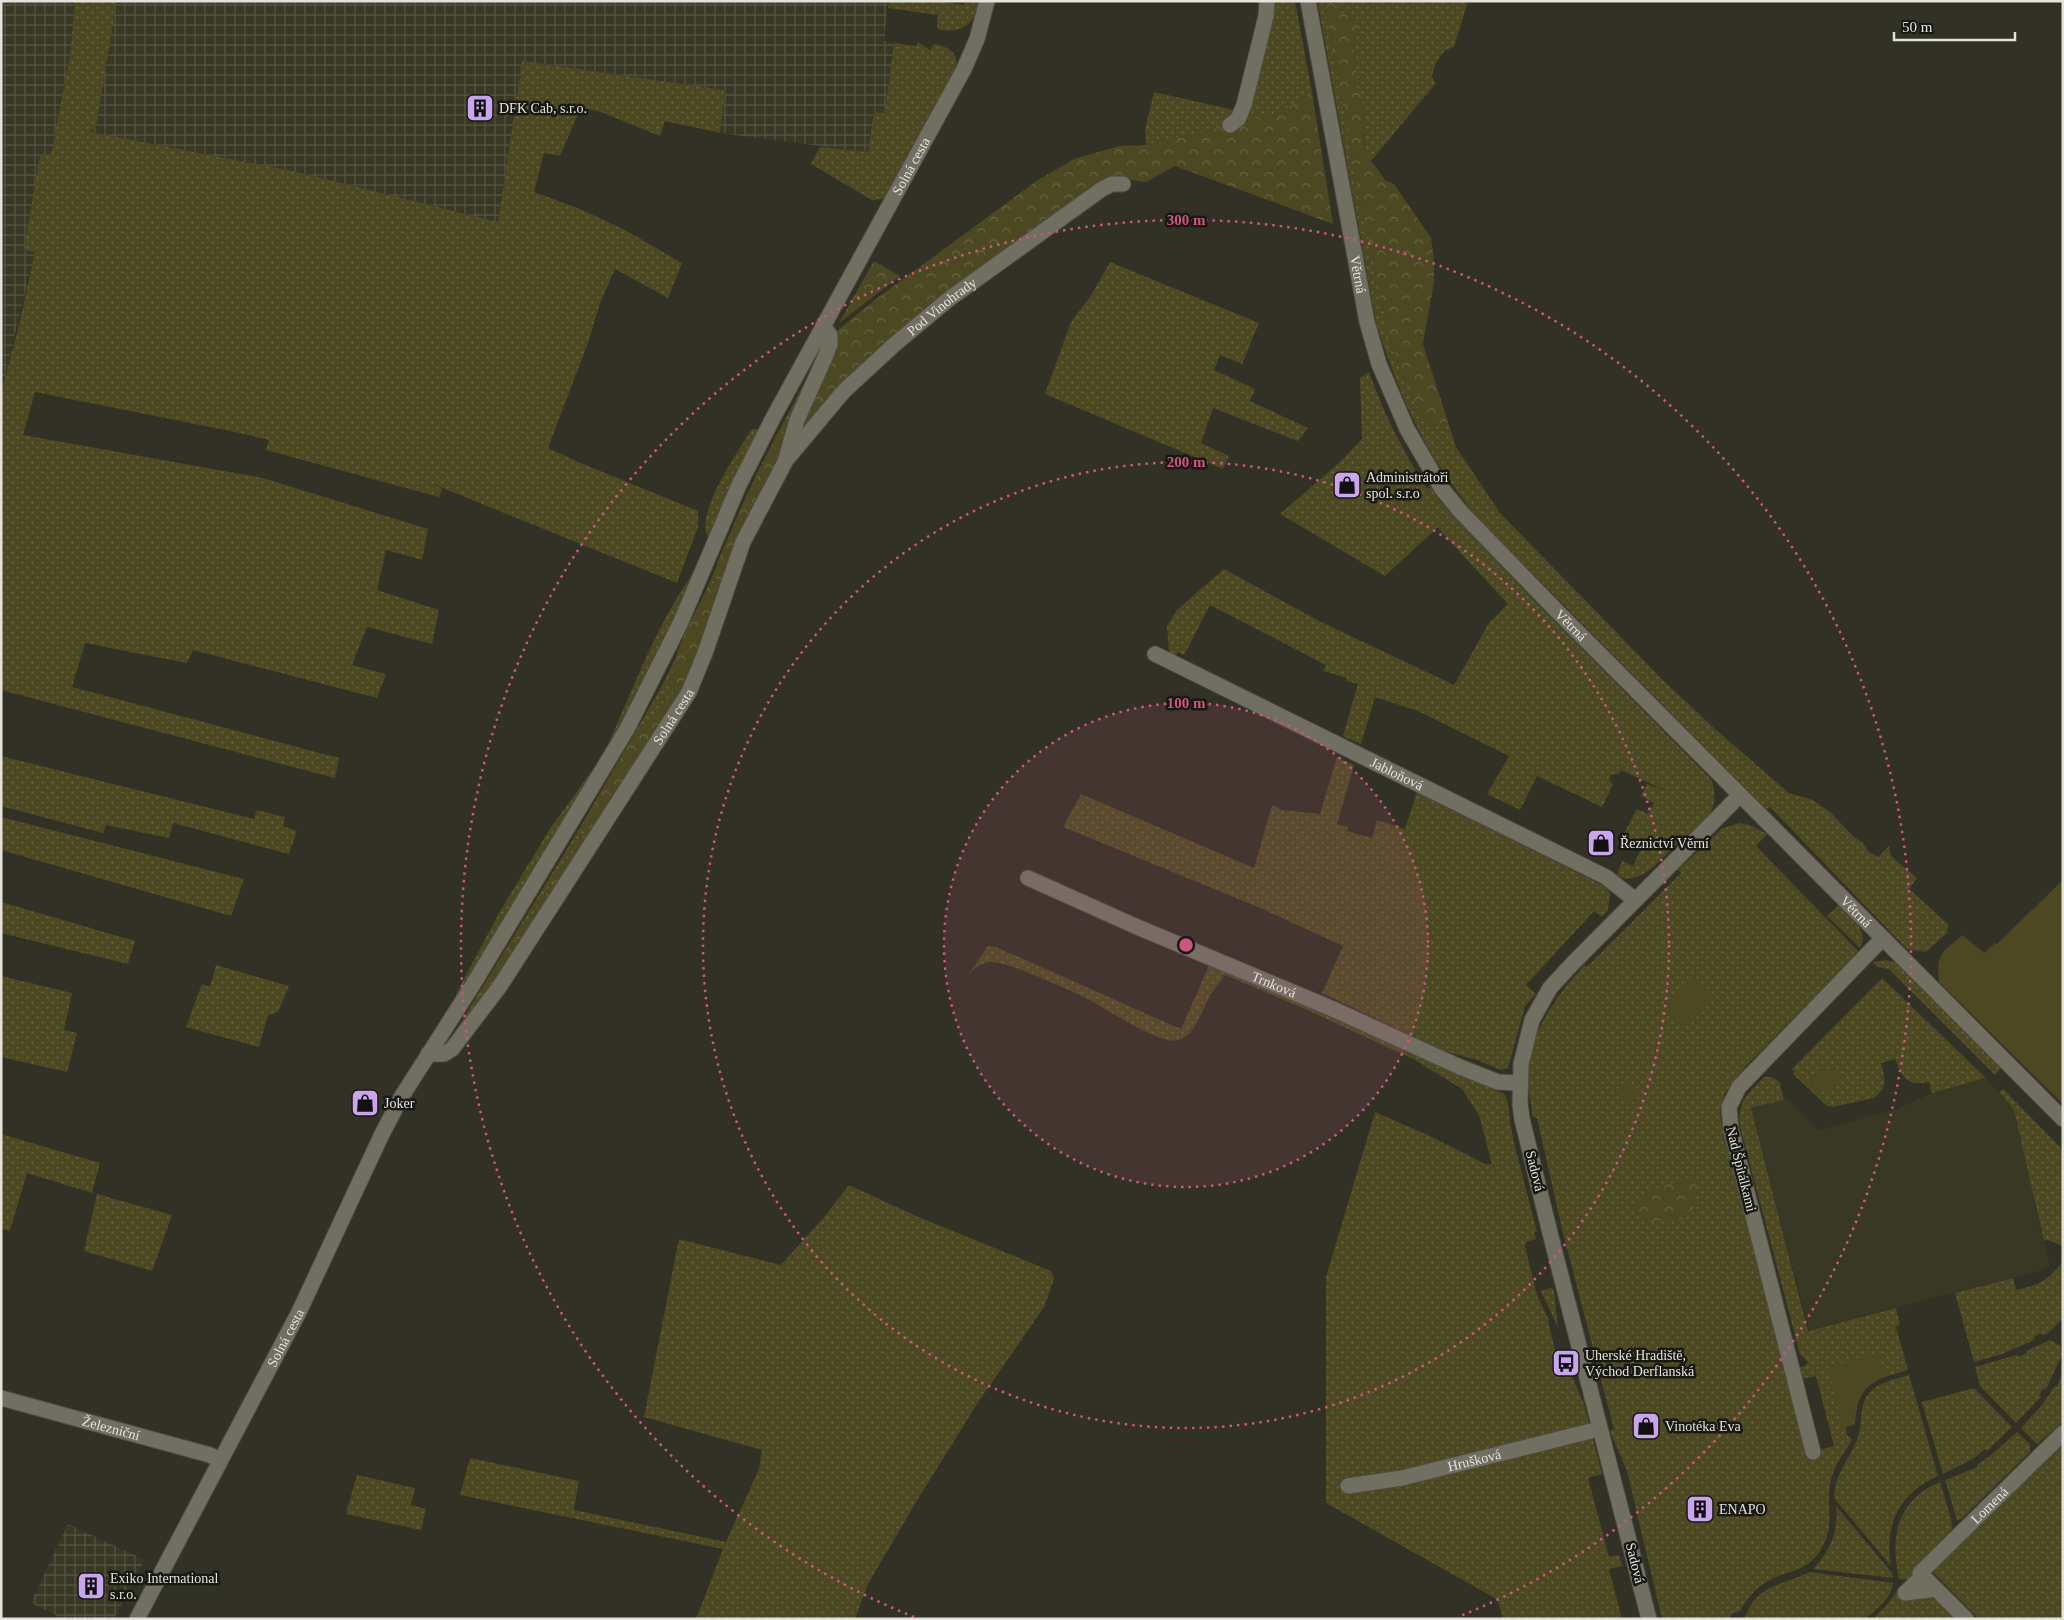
<svg xmlns="http://www.w3.org/2000/svg" width="2064" height="1620" font-family="'Times New Roman',serif">
  <defs>
    <pattern id="industrial-grid" width="8" height="8" patternUnits="userSpaceOnUse" patternTransform="scale(1.25)"><rect width="8" height="8" fill="#393825"/><path d="M0 4h8M4 0v8" fill="none" stroke="#565444"/></pattern>
    <pattern id="grass-dots" width="8" height="8" patternUnits="userSpaceOnUse" patternTransform="scale(1.25)"><rect width="8" height="8" fill="#4c4922"/><path d="M2 2h.1M6 6h.1" fill="none" stroke="#666342" stroke-width="1.8" stroke-linecap="round"/></pattern>
    <pattern id="forest-crowns" width="20" height="18" patternUnits="userSpaceOnUse" patternTransform="scale(1.25)"><rect width="20" height="18" fill="#4c4922"/><path d="M2 6a3 3 0 1 1 6 0M12 15a3 3 0 1 1 6 0" fill="none" stroke="#666342"/></pattern>
  </defs>
  <rect width="100%" height="100%" fill="#323125"/>
  <!-- built -->
  <path fill="#393825" d="M1986 1078 2014 1110 2030 1173 2034 1203 2050 1266 2043 1270 1809 1330 1751 1108 1788 1099 1819 1130 1897 1109 1932 1093Z"/>
  <!-- industrial -->
  <path fill="url(#industrial-grid)" d="M1 1H75L70 56 51 155H40L25 250 35 252 1 392Z
    M107 1H888L884 41 894 43 885 113 874 112 868 152 720 133 725 90 522 61 498 222 293 171 90 132Z
    M68 1524 145 1560 114 1619H64L31 1603Z"/>
  <!-- grass -->
  <path fill="url(#grass-dots)" d="M75 1H114L113 23 96 127 90 132 293 171 498 222 522 61 725 90 720 133 665 121 660 136 601 112 581 107 560 156 544 153 534 192 580 209 625 230 682 263 668 298 615 269 600 303 588 343 548 448 583 464 698 511V527L677 583 433 484 442 489 439 497 266 450 269 440 240 433 35 392 23 435 263 478 428 529 422 560 386 550 377 590 439 610 432 644 367 627 352 665 386 674 377 698 193 650 187 663 85 643 72 687 339 758 335 778 1 690V392L19 325 35 252 24 250 40 155H51L70 56Z
    M889 1H938L964 5 965 1H979C974 24 965 33 940 30L937 27 938 15 888 8Z
    M1272 1H1295L1312 92 1278 114 1245 122 1274 10Z
    M1320 1H1324L1360 200 1389 336 1409 392 1429 427 1448 422 1456 447 1500 513 1663 680 1715 729 1789 793 1813 800 1831 813 1854 837 1863 843 1869 852 1878 857 1889 846 1891 856 1917 878 1909 889 1948 924 1947 933 1926 952 1907 949 1770 807 1766 809 1474 514C1463 499 1452 485 1442 470 1412 425 1392 373 1376 322L1318 4Z
    M1334 1H1468L1454 47C1440 50 1434 65 1432 77L1436 83 1371 161 1366 156 1359 93 1355 83 1357 75 1353 43 1360 28 1357 20C1348 18 1336 10 1334 1Z
    M918 42 930 50 934 44C950 47 960 54 956 71L887 193 883 199 872 200 811 164 820 147 868 152 874 112 885 113 894 43 916 46Z
    M1154 92 1234 110 1229 126 1146 145 1145 129Z
    M1110 262 1259 323 1242 364 1220 355 1214 370 1255 389 1250 401 1308 428 1298 441 1213 408 1201 443 1229 456 1223 469 1045 394 1071 322 1092 294Z
    M821 351 691 679 525 940 446 1047 581 826 663 684 694 619 756 475Z
    M1369 372C1384 414 1403 451 1427 489L1431 487 1439 500 1524 590 1711 779C1723 810 1703 823 1683 842L1680 840C1666 854 1639 890 1617 875L1622 861 1633 866 1643 845 1623 835 1637 809 1648 814 1654 803 1641 796 1647 784 1666 791 1621 770 1618 774 1611 775 1609 779 1613 785 1602 807 1537 776 1520 810 1487 794 1509 756 1418 711 1375 697 1361 744 1343 736 1358 684 1346 681 1347 678 1323 671 1326 665 1210 605 1184 655 1178 652 1175 657 1169 652 1167 626 1177 610 1224 569 1321 622 1454 685 1489 623 1508 604 1445 536 1438 527 1385 576 1280 514 1340 462 1362 439 1360 378Z
    M752 429H759L708 537C694 514 739 450 752 429Z
    M697 568 664 642 613 741 610 740C635 684 660 617 697 568Z
    M1 756 254 819 257 810 285 817 283 826 297 831 289 854 173 823 169 838 106 825 103 833 1 806Z
    M1337 757 1354 765 1337 824 1348 827 1347 831 1372 838 1377 820 1405 829 1417 792 1606 887 1610 893 1608 910 1602 917 1594 911 1526 985 1536 994 1525 1006 1508 1068 1501 1070 1477 1060 1444 1051 1322 993 1343 946 1258 907 1063 827 1081 794 1254 868 1272 805 1282 810 1320 814Z
    M591 772 592 773 457 997 456 994 499 913 551 827Z
    M1 817 244 879 231 916 1 850Z
    M1739 823 1750 825 1767 834 1756 846 1859 952 1746 1066 1725 1093 1720 1108 1721 1121 1778 1338 1812 1452 1834 1446 1816 1376 1801 1379 1798 1368 1805 1366 1808 1362 1800 1354 1740 1126C1737 1101 1748 1094 1764 1077H1772L1782 1084 1780 1085 1784 1100 1751 1108 1808 1331 1896 1308 1900 1325 1896 1327 1908 1370C1873 1380 1857 1384 1855 1424L1846 1427 1847 1435 1852 1439C1846 1451 1836 1462 1832 1476 1823 1505 1839 1524 1818 1554 1804 1572 1790 1570 1772 1579 1757 1586 1748 1597 1740 1611L1732 1613 1730 1619H1662L1627 1471 1610 1431 1614 1429 1562 1229 1537 1118 1533 1117C1531 1104 1528 1089 1528 1075 1529 1032 1557 996 1584 965L1587 967 1681 873 1678 870 1721 829Z
    M1 902 135 941 128 964 1 933Z
    M1839 905C1851 917 1869 929 1860 948L1827 916Z
    M988 946 996 947 1181 1029 1211 961 1227 971 1504 1094 1507 1099 1513 1139 1537 1232H1534L1536 1239 1526 1242 1525 1246 1537 1295 1549 1320 1548 1321 1559 1367 1562 1366 1567 1375 1571 1374 1584 1404 1602 1474 1588 1478 1609 1557 1619 1555 1622 1566 1609 1569 1622 1619H1503L1498 1601 1493 1597 1326 1503V1277L1375 1112 1432 1137 1485 1164H1492L1479 1115 1462 1089 1415 1060 1305 1009 1225 975C1220 982 1215 988 1211 994 1203 1008 1196 1034 1179 1040 1162 1047 1102 1006 1084 997 1064 988 1010 962 991 962 982 962 975 968 969 974Z
    M1887 960 1896 963 2001 1068 1995 1075 1889 969 1878 967 1873 962Z
    M216 965 289 986 278 1012 268 1015 259 1047 186 1027 202 984 210 987Z
    M1 976 72 993 64 1030 77 1033 67 1072 1 1057Z
    M1882 978 1986 1078 1932 1093 1929 1082C1906 1086 1903 1078 1895 1059L1881 1063C1885 1078 1888 1088 1874 1098L1833 1107 1827 1106 1793 1074 1795 1072 1792 1069Z
    M2003 1089 2063 1150V1246L2048 1240 2044 1241 2014 1110 1999 1092Z
    M1 1134 100 1163 92 1193 27 1173 10 1231 1 1229Z
    M849 1185 916 1216 1051 1271 1054 1279 1044 1307 977 1404 916 1502 868 1584 855 1619H696L723 1549 460 1495 470 1458 579 1481 574 1510 726 1542 759 1469 762 1450 644 1417 679 1239 781 1265 825 1216Z
    M97 1194 172 1215 152 1271 84 1251Z
    M2063 1262V1318L2047 1334 2043 1335 2041 1333 2033 1338 2034 1340 2002 1354 1974 1362 1955 1293 2013 1278 2016 1290C2044 1283 2044 1283 2063 1262Z
    M1551 1288 1554 1290 1558 1328 1541 1291Z
    M2050 1340 2060 1345 2062 1355 2046 1389 2044 1388 2039 1395 2041 1397 2016 1423 1980 1386 1975 1367 2017 1355 2018 1357 2027 1353 2026 1351Z
    M2063 1371V1422L2037 1444 2021 1428 2042 1405 2055 1386 2057 1387Z
    M1909 1375 1938 1476C1899 1493 1884 1525 1891 1566L1834 1498C1835 1470 1853 1457 1859 1433 1863 1418 1859 1404 1870 1392 1879 1382 1896 1379 1909 1375Z
    M1974 1388 2012 1427 1987 1451 1985 1449 1973 1459 1943 1474 1922 1402Z
    M2017 1432 2030 1444V1452L1960 1520H1957L1945 1480 1978 1467 1977 1465 1991 1455Z
    M2063 1436V1619H1979L1933 1572 1930 1564Z
    M357 1475 415 1488 411 1505 426 1509 421 1530 346 1514Z
    M1940 1482 1951 1519 1952 1529 1908 1580 1899 1579C1890 1537 1896 1501 1940 1482Z
    M1836 1506 1892 1573 1893 1578 1813 1569C1830 1552 1839 1530 1836 1506Z
    M1809 1572 1893 1583C1892 1598 1876 1609 1866 1619H1744C1758 1582 1781 1587 1809 1572Z
    M1899 1587 1909 1598 1931 1597 1935 1599 1956 1619H1873L1891 1600Z"/>
  <!-- forest -->
  <path fill="url(#forest-crowns)" d="M1324 1H1334C1336 10 1348 18 1357 19L1360 28 1353 43 1357 75 1355 83 1367 113 1363 134 1366 156 1376 167 1385 180 1394 184 1431 238 1434 261V282L1423 344 1448 422 1429 427 1409 392 1389 336 1360 201Z
    M1312 92 1333 224 1175 166 1146 182 1116 178 955 295 794 444 829 360 838 330 872 302 1038 180 1074 159 1119 146 1146 145 1278 114Z
    M874 261 900 276 839 323 871 266Z
    M780 433H784L787 444 692 677 599 825 592 828 593 833 495 989 463 1022 467 1012 509 945 518 937 553 883 563 864 571 856 586 831 584 821 637 730 652 724C656 711 660 702 673 696 665 662 694 617 708 586L718 580 717 563 747 494 760 474 776 435Z
    M1689 1178 1695 1182C1697 1195 1696 1204 1691 1215L1682 1219 1646 1222 1634 1213 1631 1205C1647 1190 1668 1183 1689 1178Z"/>
  <!-- park -->
  <path fill="#4c4922" d="M2063 880V1104L1939 982C1936 952 1942 954 1962 935L1984 953 1995 943 1997 944Z
    M1693 980 1712 999 1682 1029 1663 1010Z
    M1822 1070C1830 1069 1837 1069 1842 1077L1841 1084 1831 1090 1816 1091 1810 1084C1811 1077 1815 1074 1822 1070Z
    M1629 1082 1640 1094 1629 1106 1617 1094Z
    M1878 1352 1885 1375C1862 1388 1857 1396 1855 1422L1843 1427 1828 1367Z"/>
  <g fill="none" stroke-linecap="round" stroke-linejoin="round">
    <!-- minor casing -->
    <g stroke="#4e4d43" stroke-width="17">
      <g id="minor">
        <path id="s1" d="M1308 1 1367 322 1379 364 1407 429 1442 489 1461 512 1556 610 2063 1119"/>
        <path d="M1230 125 1238 119 1244 105 1266 16 1267 1"/>
        <path id="s2" d="M787 459 844 391 895 344 949 299 1102 189 1112 184H1123"/>
        <path id="s3" d="M1155 654 1606 877 1635 900"/>
        <path id="s4" d="M1028 878 1135 926 1333 1009 1460 1067 1498 1082 1519 1083"/>
        <path id="s5" d="M428 1054H444L452 1049 500 986 689 692 705 653 743 542 785 462 797 420 825 357 830 344V335L823 326"/>
        <path id="s6" d="M1 1398 210 1455 220 1460"/>
        <path d="M1813 1452 1731 1129 1729 1107 1739 1087 1882 939"/>
        <path id="s7" d="M1348 1486 1402 1478 1599 1429"/>
        <path d="M1923 1576 1905 1593 1936 1589"/>
        <path d="M1649 1619 1551 1237 1522 1119 1520 1104 1521 1064 1532 1020 1550 988 1573 963 1740 795"/>
        <path id="s8" d="M1966 1619 1920 1573 2063 1433"/>
      </g>
    </g>
    <!-- tertiary casing -->
    <g stroke="#4e4d43" stroke-width="17">
      <g id="tertiary">
        <path id="s9" d="M137 1619 299 1312 382 1134 402 1096 474 983 627 729 680 624 739 485 773 418 964 69 977 39 987 1"/>
      </g>
    </g>
    <!-- minor -->
    <use href="#minor" stroke="#706f61" stroke-width="15"/>
    <!-- tertiary -->
    <use href="#tertiary" stroke="#706f61" stroke-width="15"/>
  </g>
  <!-- distance rings -->
  <circle cx="1186" cy="945" r="242" fill="#cc5581" fill-opacity=".12"/>
  <g fill="none" stroke="#cc5581" stroke-width="2.5" stroke-dasharray="2.5 5">
    <circle cx="1186" cy="945" r="242"/>
    <circle cx="1186" cy="945" r="483"/>
    <path d="M914 1617A725 725 0 1 1 1458 1617"/>
  </g>
  <!-- icons -->
  <defs>
    <g id="building-square" transform="scale(1.4375)"><rect x="-9" y="-9" width="18" height="18" rx="4" fill="#c9a5ee" stroke="#191913"/><path d="M-4-6H4V6H1V3H-1V6H-4ZM-2.5-4.3h1.7v1.8h-1.7ZM.8-4.3h1.7v1.8H.8ZM-2.5-1h1.7V.8h-1.7ZM.8-1h1.7V.8H.8Z" fill="#111"/></g>
    <g id="shop-square" transform="scale(1.4375)"><rect x="-9" y="-9" width="18" height="18" rx="4" fill="#c9a5ee" stroke="#191913"/><path d="M-5-2.5h2.3a2.7 3.5 0 0 1 5.4 0H5L5.5 6h-11ZM-1.5-2.5h3a1.5 2.3 0 0 0-3 0Z" fill="#111"/></g>
    <g id="bus-square" transform="scale(1.4375)"><rect x="-9" y="-9" width="18" height="18" rx="4" fill="#c9a5ee" stroke="#191913"/><path d="M-5-6H5V4H4V6H2V4H-2V6H-4V4H-5ZM-3.5-4V0h7V-4ZM-3.5 1.2v1.5H-2V1.2ZM2 1.2v1.5H3.5V1.2Z" fill="#111"/></g>
  </defs>
  <g fill-rule="evenodd">
    <use href="#building-square" x="480" y="108"/>
    <use href="#shop-square" x="1347" y="485"/>
    <use href="#shop-square" x="1601" y="843"/>
    <use href="#shop-square" x="365" y="1103"/>
    <use href="#bus-square" x="1566" y="1363"/>
    <use href="#shop-square" x="1646" y="1426"/>
    <use href="#building-square" x="1700" y="1509"/>
    <use href="#building-square" x="91" y="1586"/>
  </g>
  <g text-anchor="middle" dominant-baseline="central" stroke-width="5" stroke-linejoin="round" paint-order="stroke">
    <!-- poi labels -->
    <g font-size="14" fill="#e3e2db" stroke="#191913" text-anchor="start">
      <text x="499" y="108">DFK Cab, s.r.o.</text>
      <text x="1366" y="477">Administrátoři<tspan x="1366" dy="16">spol. s.r.o</tspan></text>
      <text x="1620" y="843">Řeznictví Věrní</text>
      <text x="384" y="1103">Joker</text>
      <text x="1585" y="1355">Uherské Hradiště,<tspan x="1585" dy="16">Východ Derflanská</tspan></text>
      <text x="1665" y="1426">Vinotéka Eva</text>
      <text x="1719" y="1509">ENAPO</text>
      <text x="110" y="1578">Exiko International<tspan x="110" dy="16">s.r.o.</tspan></text>
    </g>
    <!-- street labels -->
    <g font-size="14" fill="#e3e2db" stroke="#191913">
      <text stroke="none"><textPath href="#s9" startOffset="1648">Solná cesta</textPath></text>
      <text stroke="none"><textPath href="#s1" startOffset="278">Větrná</textPath></text>
      <text stroke="none"><textPath href="#s2" startOffset="218">Pod Vinohrady</textPath></text>
      <text stroke="none"><textPath href="#s1" startOffset="698">Větrná</textPath></text>
      <text stroke="none"><textPath href="#s5" startOffset="425">Solná cesta</textPath></text>
      <text stroke="none"><textPath href="#s3" startOffset="270">Jabloňová</textPath></text>
      <text stroke="none"><textPath href="#s1" startOffset="1102">Větrná</textPath></text>
      <text stroke="none"><textPath href="#s4" startOffset="268">Trnková</textPath></text>
      <text transform="translate(1741 1169) rotate(76)">Nad Špitálkami</text>
      <text transform="translate(1535 1171) rotate(76)">Sadová</text>
      <text stroke="none"><textPath href="#s9" startOffset="318">Solná cesta</textPath></text>
      <text stroke="none"><textPath href="#s6" startOffset="114">Železniční</textPath></text>
      <text stroke="none"><textPath href="#s7" startOffset="129">Hrušková</textPath></text>
      <text stroke="none"><textPath href="#s8" startOffset="162">Lomená</textPath></text>
      <text transform="translate(1635 1563) rotate(76)">Sadová</text>
    </g>
  </g>
  <circle cx="1186" cy="945" r="8" fill="#cc5581" stroke="#191913" stroke-width="2.5"/>
  <g font-size="15" text-anchor="middle" font-weight="bold" fill="#cc5581" stroke="#191913" stroke-width="5" stroke-linejoin="round" paint-order="stroke">
    <text x="1186" y="225">300 m</text>
    <text x="1186" y="467">200 m</text>
    <text x="1186" y="708">100 m</text>
  </g>
  <!-- border -->
  <rect width="2064" height="1620" fill="none" stroke="#e3e2db" stroke-width="5"/>
  <!-- scale -->
  <path d="M1894 32v8h121v-8" fill="none" stroke="#e3e2db" stroke-width="2.5"/>
  <text x="1902" y="32" font-size="15" fill="#e3e2db" stroke="#191913" stroke-width="4" paint-order="stroke">50 m</text>
</svg>
